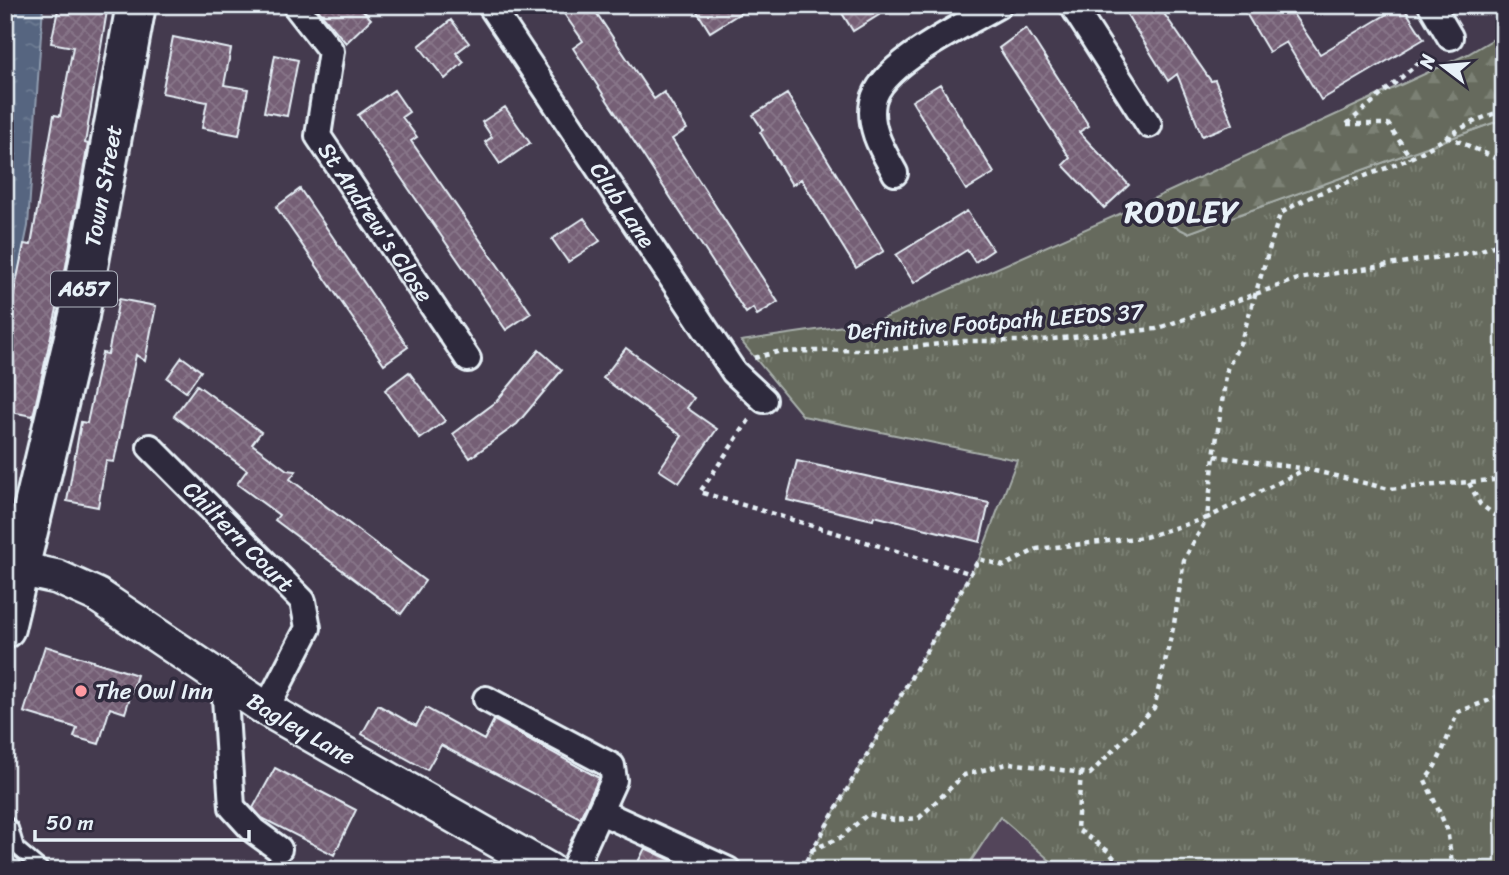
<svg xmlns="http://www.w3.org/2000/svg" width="1509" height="875" font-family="Sriracha,sans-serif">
  <defs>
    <pattern id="grass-tufts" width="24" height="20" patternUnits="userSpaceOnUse" patternTransform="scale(1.75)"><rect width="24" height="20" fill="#666b5d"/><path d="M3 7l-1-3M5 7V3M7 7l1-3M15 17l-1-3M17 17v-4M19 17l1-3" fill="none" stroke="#7c8175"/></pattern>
    <pattern id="forest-firs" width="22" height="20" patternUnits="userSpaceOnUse" patternTransform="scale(1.75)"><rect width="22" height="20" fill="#666b5d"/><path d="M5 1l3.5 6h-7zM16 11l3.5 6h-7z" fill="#7c8175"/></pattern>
    <pattern id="water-ripples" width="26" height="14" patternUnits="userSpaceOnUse" patternTransform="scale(1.75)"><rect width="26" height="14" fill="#566580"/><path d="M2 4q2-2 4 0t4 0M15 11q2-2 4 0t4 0" fill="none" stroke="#6e7c93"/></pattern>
    <pattern id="building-cross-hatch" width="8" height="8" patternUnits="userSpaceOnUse" patternTransform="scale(1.75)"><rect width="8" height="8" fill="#745e75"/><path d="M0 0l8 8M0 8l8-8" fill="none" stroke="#887689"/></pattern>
  </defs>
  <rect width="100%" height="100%" fill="#443a4e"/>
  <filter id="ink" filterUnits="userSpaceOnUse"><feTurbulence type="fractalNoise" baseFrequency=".0143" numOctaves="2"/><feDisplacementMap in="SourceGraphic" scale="14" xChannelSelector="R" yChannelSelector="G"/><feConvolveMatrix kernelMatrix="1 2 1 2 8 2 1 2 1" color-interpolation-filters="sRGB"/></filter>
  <g filter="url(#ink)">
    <!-- built -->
    <path fill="#52455a" d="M1000 817 1061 870H965Z"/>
    <!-- grass -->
    <path fill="url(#grass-tufts)" stroke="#a7aeaa" stroke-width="2" d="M1504 119V870H1061L1000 817 965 870H801L979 559 1017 460 803 416 741 341 878 321 1135 207 1188 233Z"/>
    <!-- forest -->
    <path fill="url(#forest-firs)" stroke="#a7aeaa" stroke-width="2" d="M1504 33V119L1188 233 1135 207 1468 54Z"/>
    <!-- water -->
    <path fill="url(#water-ripples)" stroke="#909db0" stroke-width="2" d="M5 5H43L28 226 5 337Z"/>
    <!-- building -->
    <path fill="url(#building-cross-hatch)" stroke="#e8f1f8" stroke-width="2" d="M59 5H108L85 143 88 144 64 277 33 416 5 411V380L11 348 5 347V337L24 244 31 245 54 115 60 116 73 47 51 43Z
      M314 5H358L371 19 346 43Z
      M558 5H591L654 99 664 92 687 129 672 139 778 302 757 315 753 308 746 313 573 48 583 41Z
      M693 5H753L710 32Z
      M837 5H895L853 31Z
      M1121 5H1158L1211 81 1215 80 1233 124 1202 136 1177 74 1168 81Z
      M1241 5H1287L1320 54 1402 5 1424 39 1321 100 1286 42 1269 52Z
      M451 20 469 43 456 53 464 62 445 79 419 46Z
      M1026 28 1089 126 1079 132 1129 185 1104 208 1063 165 1070 158 999 48Z
      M173 37 231 49 224 85 248 89 239 135 202 128 207 102 162 93Z
      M275 55 298 60 287 116 264 112Z
      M940 84 994 173 966 190 912 101Z
      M394 90 409 112 402 117 417 137 411 141 531 313 506 330 358 115Z
      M787 94 884 251 856 268 801 179 792 185 760 132 763 130 753 115Z
      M505 107 530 143 500 164 485 142 492 137 482 122Z
      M300 189 408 347 384 364 276 207Z
      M967 211 993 250 975 262 967 250 914 283 896 255Z
      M584 218 600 241 568 262 552 239Z
      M119 299 156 306 145 361 136 355 114 462 106 461 98 507 67 501 81 422 87 423 102 353 108 354Z
      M626 348 694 398 687 408 717 429 679 483 659 470 682 436 603 378Z
      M539 350 562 370 517 424 470 458 453 434 496 402Z
      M182 357 201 371 186 392 167 378Z
      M409 372 445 421 420 439 385 390Z
      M197 385 261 432 252 444 287 470 296 471 290 479 425 581 401 614 275 520 279 515 237 484 247 470 174 416Z
      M797 461 989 503 980 542 874 516 873 520 787 500Z
      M45 646 137 675 125 713 110 708 99 744 74 737 77 728 24 712Z
      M378 705 416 726 426 708 484 740 494 720 599 778 580 818 441 745 427 770 362 734Z
      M275 768 356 810 334 855 262 818 253 808Z
      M645 848 692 870H634Z"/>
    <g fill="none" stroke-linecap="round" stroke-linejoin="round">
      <!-- lane casing -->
      <g stroke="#e8f1f8" stroke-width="18">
        <path id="lane" d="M5 823 11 828 17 848 43 870"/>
      </g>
      <!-- street casing -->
      <g stroke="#e8f1f8" stroke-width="30">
        <g id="street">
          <path id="s1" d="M295 5 331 51 318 136 468 359"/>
          <path id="s2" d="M490 5 734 372 764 400"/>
          <path d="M1072 5 1149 125"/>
          <path d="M1431 5 1450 37"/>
          <path d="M895 173C883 151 868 128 873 102 881 63 965 25 999 5"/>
          <path id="s3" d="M150 447 303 601 308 628 266 709"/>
          <path d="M224 682 232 807 254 831 279 849"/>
          <path d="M486 699 612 766 614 780 573 870"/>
          <path d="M601 812 728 870"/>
        </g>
      </g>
      <!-- secondary casing -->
      <g stroke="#e8f1f8" stroke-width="38">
        <g id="secondary">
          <path id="s4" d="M20 569 57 577 97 595 266 709 549 870"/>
        </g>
      </g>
      <!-- primary casing -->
      <g stroke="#e8f1f8" stroke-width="44">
        <g id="primary">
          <path id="s5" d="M5 628 79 316 136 5"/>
        </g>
      </g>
      <!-- path -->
      <path stroke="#e8f1f8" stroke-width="4.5" stroke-dasharray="5 5" stroke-linecap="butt" d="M1504 111C1466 120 1442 143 1408 159 1364 179 1321 187 1280 214L1241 341 1227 369 1214 456 1307 469 1389 489 1504 479
        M1347 124 1430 53
        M1347 124H1388L1411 158
        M1447 136 1504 162
        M754 358 777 352 898 349 964 341H1031L1156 329 1298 279 1479 251 1504 242
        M749 420 700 492 969 573
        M1469 483 1480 504 1504 522
        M1081 772 1077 829 1108 851 1124 870
        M811 850 840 838 868 814 894 820 919 818 964 775 1010 763 1090 774 1154 708 1174 624 1184 560 1207 518 1306 469
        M801 870 979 559 1004 566 1037 549 1145 537 1207 518 1214 456
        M1453 870 1447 829 1425 780C1442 761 1447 735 1458 712L1495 698 1504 690"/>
      <!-- lane -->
      <use href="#lane" stroke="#2f2a3d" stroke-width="12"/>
      <!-- street -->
      <use href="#street" stroke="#2f2a3d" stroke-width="24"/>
      <!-- secondary -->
      <use href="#secondary" stroke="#2f2a3d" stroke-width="33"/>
      <!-- primary -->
      <use href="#primary" stroke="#2f2a3d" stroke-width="38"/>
    </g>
  </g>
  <!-- markers -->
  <circle fill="#ff9aa2" stroke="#2f2a3d" stroke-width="2.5" cx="81" cy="691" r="7"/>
  <g text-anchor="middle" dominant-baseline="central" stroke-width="7" stroke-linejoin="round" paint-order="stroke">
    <!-- shield labels -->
    <rect fill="#2f2a3d" stroke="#b0b5c0" stroke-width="2" x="51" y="271.5" width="66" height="35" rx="5"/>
    <g font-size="21" font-weight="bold" fill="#e8f1f8">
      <text x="84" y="289">A657</text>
    </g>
    <!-- street labels -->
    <g font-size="23" fill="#e8f1f8" stroke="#2f2a3d">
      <text stroke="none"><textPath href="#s5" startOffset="453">Town Street</textPath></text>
      <text stroke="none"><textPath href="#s2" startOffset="240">Club Lane</textPath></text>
      <text stroke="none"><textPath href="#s1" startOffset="248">St Andrew's Close</textPath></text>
      <text transform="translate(995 322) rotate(-4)">Definitive Footpath LEEDS 37</text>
      <text stroke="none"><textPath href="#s3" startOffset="126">Chiltern Court</textPath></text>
      <text stroke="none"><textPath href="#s4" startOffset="326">Bagley Lane</textPath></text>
    </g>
    <!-- poi labels -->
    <g font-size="23" fill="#e8f1f8" stroke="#2f2a3d" text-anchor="start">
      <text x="95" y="691">The Owl Inn</text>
    </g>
    <!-- district labels -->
    <g font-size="30" font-weight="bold" letter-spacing="2" fill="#e8f1f8" stroke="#2f2a3d">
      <text x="1182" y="212">RODLEY</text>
    </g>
  </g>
  <!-- margin -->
  <rect width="1509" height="875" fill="none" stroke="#2f2a3d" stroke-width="28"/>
  <rect x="14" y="14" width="1481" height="847" fill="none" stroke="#e8f1f8" stroke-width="2.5" filter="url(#ink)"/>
  <!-- north arrow -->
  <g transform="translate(1443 66) rotate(286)" stroke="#2f2a3d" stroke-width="5" paint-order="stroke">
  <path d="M0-5L12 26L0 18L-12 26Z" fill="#e8f1f8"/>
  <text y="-10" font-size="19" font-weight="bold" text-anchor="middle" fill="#e8f1f8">N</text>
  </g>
  <!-- scale -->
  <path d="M35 830v10h214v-10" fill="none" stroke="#e8f1f8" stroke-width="3.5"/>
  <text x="46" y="830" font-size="21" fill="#e8f1f8" stroke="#2f2a3d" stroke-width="5" paint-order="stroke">50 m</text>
</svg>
